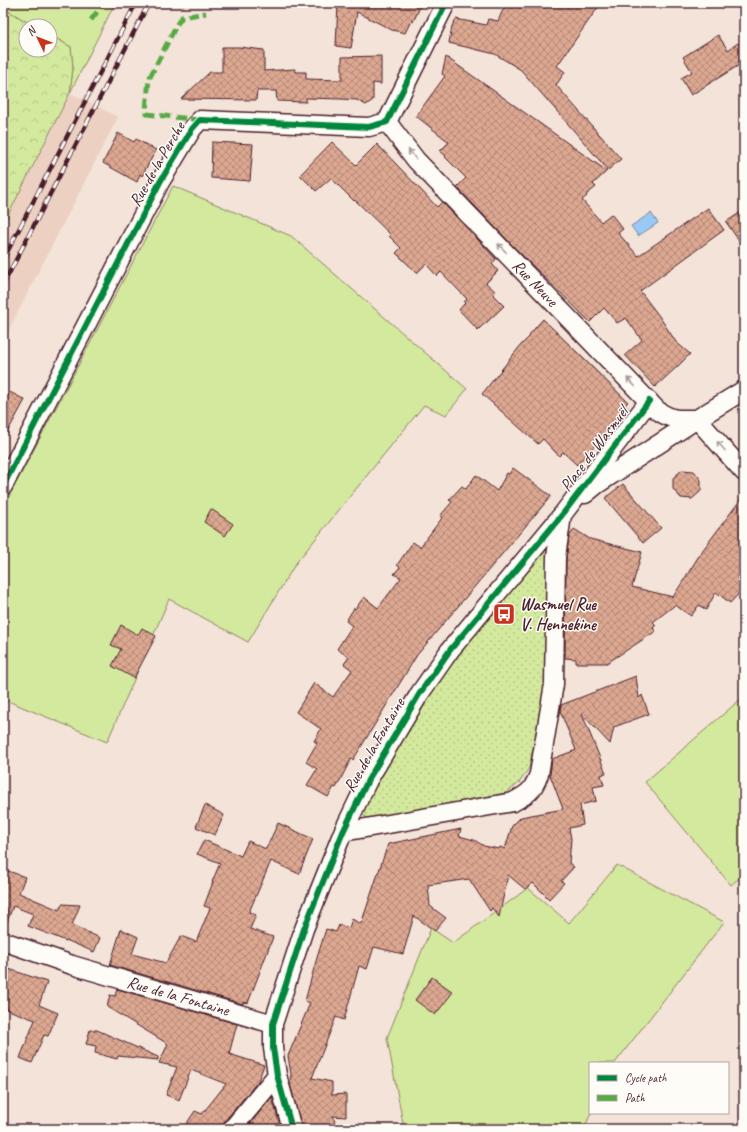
<svg xmlns="http://www.w3.org/2000/svg" width="747" height="1132" font-family="Caveat,sans-serif">
  <defs>
    <pattern id="forest-crowns" width="20" height="18" patternUnits="userSpaceOnUse"><rect width="20" height="18" fill="#d3e99d"/><path d="M2 6a3 3 0 1 1 6 0M12 15a3 3 0 1 1 6 0" fill="none" stroke="#b7c787"/></pattern>
    <pattern id="park-dots" width="8" height="8" patternUnits="userSpaceOnUse"><rect width="8" height="8" fill="#d3e99d"/><path d="M2 2h.1M6 6h.1" fill="none" stroke="#b7c787" stroke-width="1.8" stroke-linecap="round"/></pattern>
    <pattern id="building-cross-hatch" width="8" height="8" patternUnits="userSpaceOnUse"><rect width="8" height="8" fill="#dca891"/><path d="M0 0l8 8M0 8l8-8" fill="none" stroke="#b48877"/></pattern>
  </defs>
  <rect width="100%" height="100%" fill="#f3e3d8"/>
  <filter id="ink" filterUnits="userSpaceOnUse"><feTurbulence type="fractalNoise" baseFrequency=".025" numOctaves="2"/><feDisplacementMap in="SourceGraphic" scale="8" xChannelSelector="R" yChannelSelector="G"/><feConvolveMatrix kernelMatrix="1 2 1 2 8 2 1 2 1" color-interpolation-filters="sRGB"/></filter>
  <g filter="url(#ink)">
    <!-- built -->
    <path fill="#ecd1c3" d="M70 93 118 117 3 341V225Z"/>
    <!-- green -->
    <path fill="#d3e99d" stroke="#8e8464" d="M3 3H115L70 93 73 68 71 47 50 35V26H34L3 8Z
      M173 186 291 236 467 389 446 415 424 405 296 563 248 642 169 599 107 742 3 699V508Z
      M742 698 744 699V874L731 885 645 782Z
      M617 865 724 922 615 1063H590L591 1113 584 1129H404L387 1038 431 928 453 943 528 888 569 923Z"/>
    <!-- forest -->
    <path fill="url(#forest-crowns)" stroke="#8e8464" d="M3 8 34 26H26V50H50V35L71 47 73 68 70 93 3 225Z"/>
    <!-- park -->
    <path fill="url(#park-dots)" stroke="#8e8464" d="M541 551 551 557 545 688 529 768 519 783 506 793 369 819 361 814 375 785 425 699 460 648Z"/>
    <!-- water -->
    <path fill="#99caf5" stroke="#7986a4" d="M651 213 658 223 638 236 631 226Z"/>
    <!-- building -->
    <path fill="url(#building-cross-hatch)" stroke="#4a1f2b" d="M338 3H412L420 7 413 22 411 21 405 33 392 30 357 12 351 48 336 46Z
      M506 3H601L557 66 565 72 556 85 621 159 608 170 521 70 495 54 449 43 452 26 456 19 486 25 488 19 498 21Z
      M718 35 728 50 738 43 744 51V62L691 95 681 78 692 72 683 57Z
      M222 47H239L264 50V71L295 69V72H306V79L342 80V57L381 56V84L373 83V100L366 105 357 100 341 99 306 98V102L277 101 276 91H257L256 100 181 99 210 72H222Z
      M446 57 607 171 593 184 596 187 586 195 587 196 582 200 601 222 611 214 623 229 618 233 638 256 708 208 724 230 640 291 659 316 676 342 690 354 678 366 655 387 625 355 642 340 626 318 617 323 604 308 590 322 511 244 457 187 466 178 445 157 446 156 440 151 449 142 416 116 445 76 442 74Z
      M118 133 134 142 136 139 156 150 142 176 140 174 137 182 103 163Z
      M212 142 253 144 250 181 211 178Z
      M332 142 356 165 377 144 437 207 442 202 496 259 492 264 498 271 486 283 496 292 493 295 504 306 485 324H484L478 330 459 310 465 303 464 302 467 299 441 272 437 276 426 264 417 273 396 253 401 248 389 236 391 235 355 200 354 201 331 178 316 191 300 175Z
      M744 210V248L726 222Z
      M543 319 628 402 625 405 628 409 577 465 563 452 559 456 543 439 538 444 482 394 521 345 530 336 529 335Z
      M10 392 25 400 3 440V407Z
      M513 468 551 496 417 655 353 760 351 759 336 788 334 787 328 797 307 785 317 769 306 762 317 743 314 741 321 729 296 712 314 683 333 697 352 670 344 664 349 657 337 649 352 626 346 621 354 608 355 609 364 597 378 608 401 578 394 574 400 567 397 565 413 542 420 547 442 518 440 516 452 502 449 500 462 486 466 489 476 475 497 491 507 473 509 474Z
      M682 470 694 471 701 480V491L692 499 681 498 673 489V478Z
      M623 484 661 528 643 543 605 498Z
      M744 495V588L730 603 716 592 706 610 699 605 691 616 675 605 653 622 656 625 653 628 656 631 607 663H576V659L565 658 566 558 569 537 574 529 590 539 642 552 632 587 673 597 702 551Z
      M211 509 233 524 225 536 204 522Z
      M121 625 138 635 142 628 156 636 134 678 112 666 121 649 111 645Z
      M636 676 639 698 642 695 649 714 614 727 610 744 582 714 606 773 601 775 604 785 593 787 596 801 580 805 583 825 569 828 571 839 569 863 574 867 561 881 564 883 549 899 533 883 525 889 508 875 499 917 492 908 490 911 469 879 428 885 430 906 446 918 435 931 414 916 403 954 374 947 367 969 359 966 344 1020 336 1017 312 1078 332 1082V1095L346 1094V1117L333 1116 337 1129H302L290 1084 291 1074 288 1056 310 1003 305 1001 316 961 326 929 336 932 339 925 349 928 352 919 361 924 388 844 461 829 459 836 474 840 484 846 499 849 500 847 505 849 512 826 521 817 563 809 550 775 552 759 576 750 560 711 561 705Z
      M205 805 224 815 215 835 196 827Z
      M278 823 313 839 299 874 271 861 249 912 256 915 250 929 273 937 248 1003 243 1002V1004L110 965 121 929 138 937 132 954 166 963 181 936 196 942 210 908 204 906 213 882H212L220 863 197 854 204 840 241 856 248 841 266 849Z
      M3 869 25 877 19 893 59 910 62 904 80 905 72 925 100 938 94 952 66 940V941L28 926 33 914 13 906 4 930H3Z
      M3 967 47 982 39 1005 58 1013 48 1036 44 1035 32 1063 20 1058 35 1020 3 1008Z
      M432 977 453 992 435 1015 415 1000Z
      M117 989 237 1024 229 1054 264 1065 258 1081 224 1122 222 1129H183L195 1111 202 1114 226 1084 191 1070 179 1100 166 1095 177 1067 159 1063 168 1044 107 1007 110 995 115 996Z
      M90 1030H97L158 1057V1060L118 1056 117 1059 95 1053 96 1046 86 1044Z
      M272 1097 281 1129H246Z"/>
    <g fill="none" stroke-linecap="round" stroke-linejoin="round">
      <!-- minor casing -->
      <g stroke="#4a1f2b" stroke-width="21">
        <path id="minor" d="M387 122 416 160 657 410C672 421 679 419 697 419
          M697 419 744 472
          M3 486 160 182 192 129 200 120 369 127 387 122 446 3
          M585 494 596 485 697 419 744 390
          M343 832 513 802C528 794 533 791 539 774L554 684 556 557 562 515
          M3 941 72 965 273 1024
          M232 1129 277 1075
          M292 1129 277 1075 273 1048V1024L304 929 343 832 368 780 420 693 450 650 562 515 649 401"/>
      </g>
      <!-- minor -->
      <use href="#minor" stroke="#fdfcf7" stroke-width="18"/>
      <!-- rail casing -->
      <g stroke="#4a1f2b" stroke-width="4.5">
        <path id="rail" d="M3 260 136 3
          M3 285 149 3"/>
      </g>
      <!-- rail -->
      <use href="#rail" stroke="#fdfcf7" stroke-width="3" stroke-dasharray="9" stroke-linecap="butt"/>
      <!-- quiet -->
      <path stroke="#57aa44" stroke-width="5" stroke-dasharray="10 5" stroke-linecap="butt" d="M91 20 104 3
        M200 120 147 114 146 109 149 79 177 24 182 17 206 13"/>
      <!-- cycleway casing -->
      <g stroke="#fdfcf7" stroke-width="8">
        <path id="cycleway" d="M3 486 160 182 192 129 200 120 369 127 387 122 446 3
          M292 1129 277 1075 273 1048V1024L304 929 343 832 368 780 420 693 450 650 562 515 649 401"/>
      </g>
      <!-- cycleway -->
      <use href="#cycleway" stroke="#00873e" stroke-width="6"/>
    </g>
    <!-- one-way arrows -->
    <defs><path id="oneway-shaft" d="M-6 0H5M1.5-3L5.5 0L1.5 3" fill="none" stroke-width="1.6" stroke-linecap="round" stroke-linejoin="round"/></defs>
    <g stroke="#ac999b">
      <use href="#oneway-shaft" transform="translate(412 154) rotate(-128)"/>
      <use href="#oneway-shaft" transform="translate(502 248) rotate(-134)"/>
      <use href="#oneway-shaft" transform="translate(631 382) rotate(-134)"/>
      <use href="#oneway-shaft" transform="translate(721 446) rotate(-132)"/>
    </g>
  </g>
  <!-- icons -->
  <defs>
    <g id="bus-square" transform="scale(1.15)"><rect x="-9" y="-9" width="18" height="18" rx="4" fill="#c8321e" stroke="#fdfcf7"/><path d="M-5-6H5V4H4V6H2V4H-2V6H-4V4H-5ZM-3.5-4V0h7V-4ZM-3.5 1.2v1.5H-2V1.2ZM2 1.2v1.5H3.5V1.2Z" fill="#fff"/></g>
  </defs>
  <g fill-rule="evenodd">
    <use href="#bus-square" x="504" y="614"/>
  </g>
  <g text-anchor="middle" dominant-baseline="central" stroke-width="3" stroke-linejoin="round" paint-order="stroke">
    <!-- street labels -->
    <g font-size="17" fill="#4a1f2b" stroke="#fdfcf7">
      <text transform="translate(157 164) rotate(-60)">Rue de la Perche</text>
      <text transform="translate(535 283) rotate(46)">Rue Neuve</text>
      <text transform="translate(594 449) rotate(-53)">Place de Wasmuël</text>
      <text transform="translate(374 745) rotate(-60)">Rue de la Fontaine</text>
      <text transform="translate(178 996) rotate(16)">Rue de la Fontaine</text>
    </g>
    <!-- poi labels -->
    <g font-size="17" font-weight="bold" fill="#4a1f2b" stroke="#fdfcf7" text-anchor="start">
      <text x="520" y="604">Wasmuel Rue<tspan x="520" dy="20">V. Hennekine</tspan></text>
    </g>
  </g>
  <!-- margin -->
  <rect width="747" height="1132" fill="none" stroke="#fdfcf7" stroke-width="16"/>
  <rect x="8" y="8" width="731" height="1116" fill="none" stroke="#4a1f2b" stroke-width="1.5" filter="url(#ink)"/>
  <!-- legend -->
  <rect x="589" y="1062" width="140" height="52" fill="#fdfcf7" stroke="#b5a4a5"/>
  <rect x="597" y="1075" width="20" height="6" fill="#00873e" stroke="#b5a4a5"/>
  <text x="625" y="1082" font-size="12" fill="#4a1f2b">Cycle path</text>
  <rect x="597" y="1095" width="20" height="6" fill="#57aa44" stroke="#b5a4a5"/>
  <text x="625" y="1102" font-size="12" fill="#4a1f2b">Path</text>
  <!-- north arrow -->
  <g transform="translate(38 38) rotate(313)"><circle r="19" fill="#fdfcf7" stroke="#b5a4a5"/>
  <path d="M0-3L7 15L0 10L-7 15Z" fill="#c8321e"/>
  <text y="-6" font-size="11" font-weight="bold" text-anchor="middle" fill="#4a1f2b">N</text>
  </g>
</svg>
